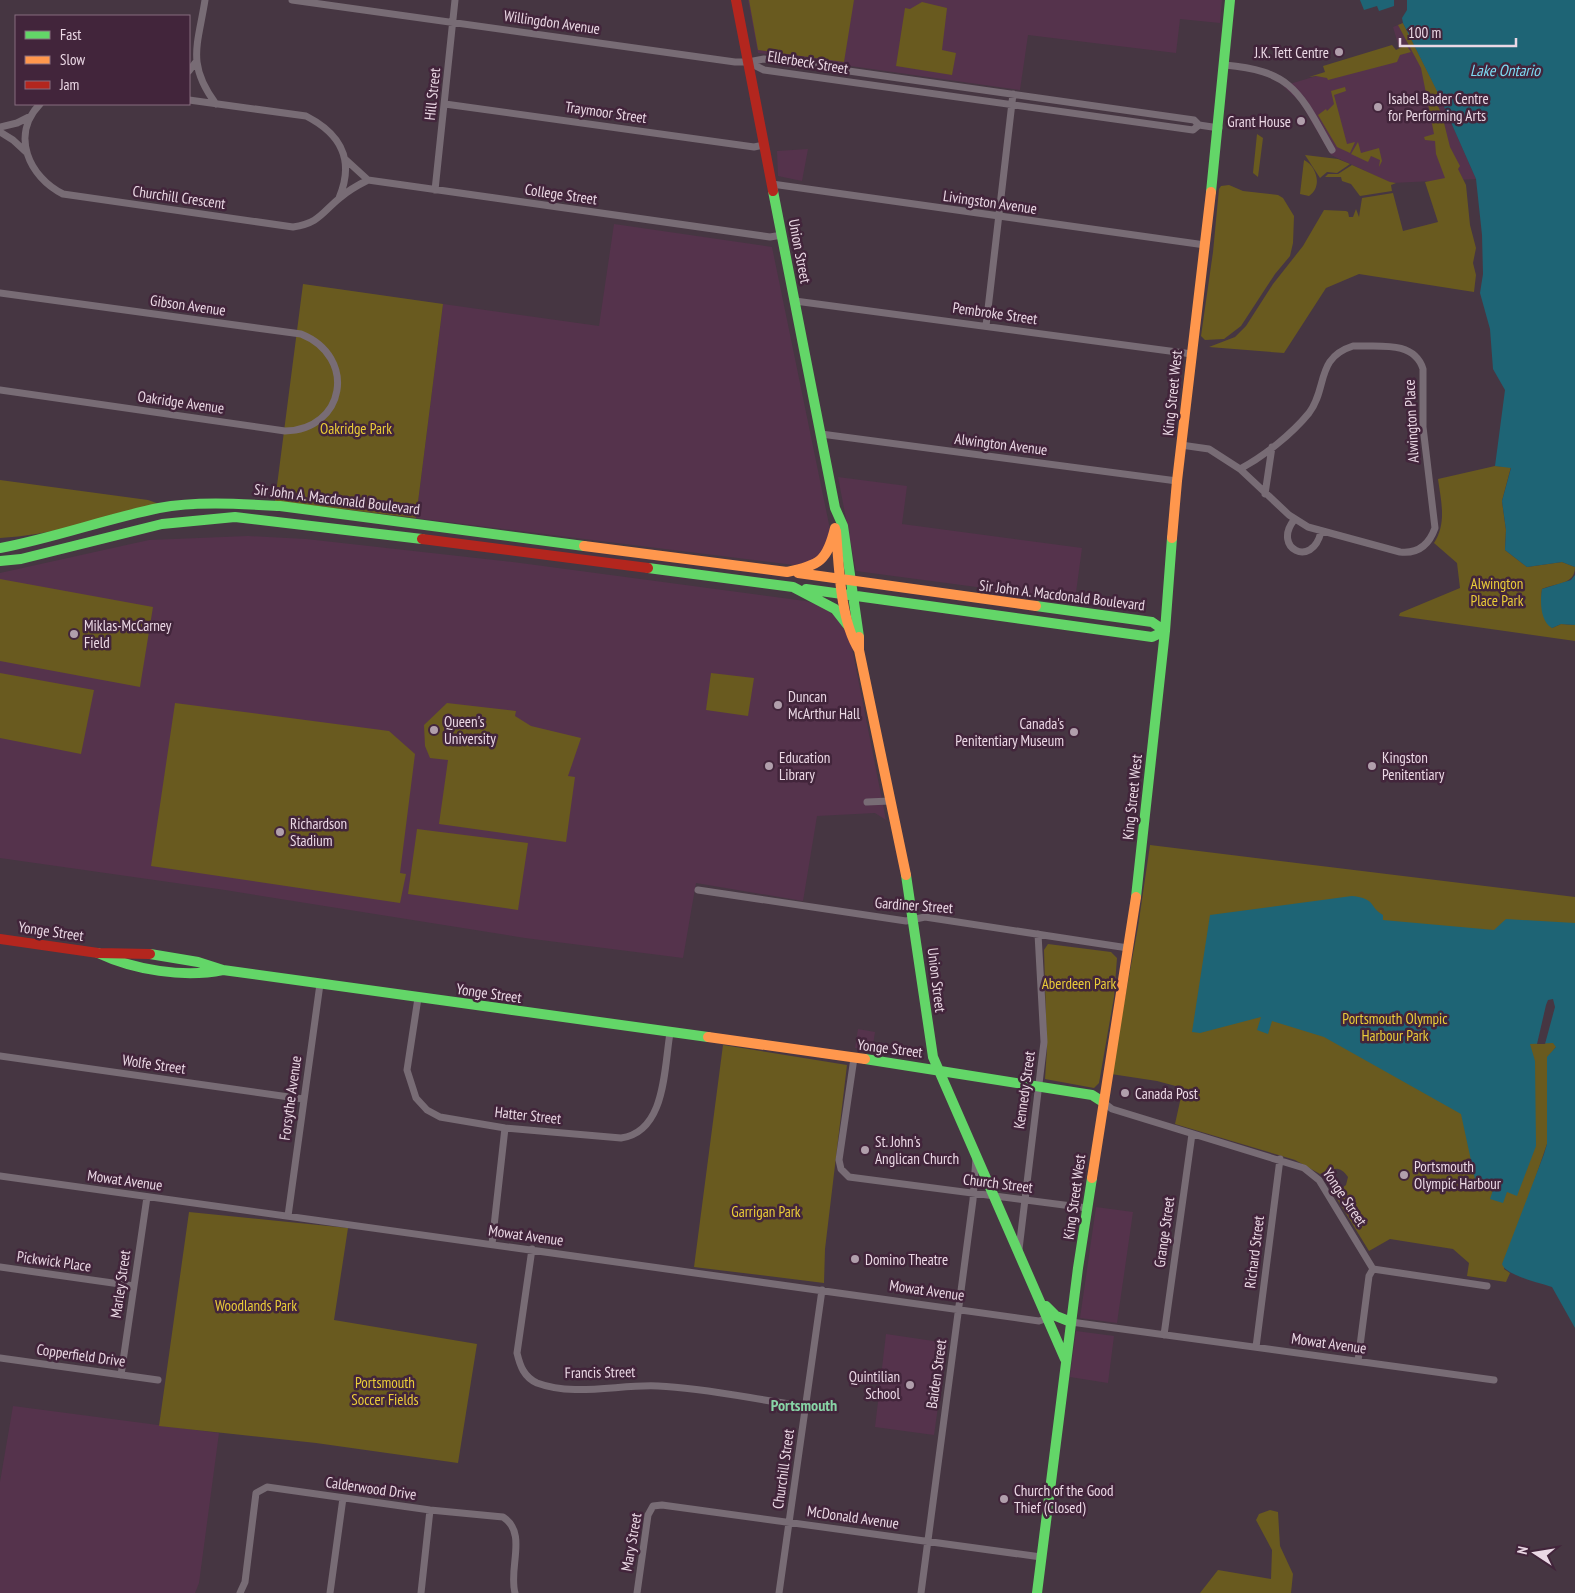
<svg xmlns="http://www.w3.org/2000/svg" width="1575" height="1593" font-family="'PT Sans Narrow',sans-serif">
  <rect width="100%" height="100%" fill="#463642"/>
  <!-- built -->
  <path fill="#55334c" d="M748 0H1222L1220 23 1180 19 1176 53 1028 35 1020 90 758 53Z
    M1403 23 1438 93 1476 179 1391 183 1331 155 1300 102 1283 86 1400 51 1393 27Z
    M808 149 802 181 778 176 777 151Z
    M614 224 772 247 831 534 818 560 794 565 416 518 443 304 599 326Z
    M838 477 907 486 902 524 1082 548 1075 600 856 571Z
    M248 536 306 539 513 562 805 601 827 607 840 617 852 648 886 820 875 813 817 816 803 901 696 883 683 958 525 938 225 890 0 858V573L149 540Z
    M858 1029 875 1032 872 1051 855 1048Z
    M1096 1207 1133 1212 1117 1323 1080 1318Z
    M1076 1331 1114 1336 1108 1383 1070 1377Z
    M886 1334 947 1343 934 1435 875 1427Z
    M13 1406 219 1433 199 1583 195 1593H0V1482Z"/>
  <!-- green -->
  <path fill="#695a1f" d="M749 0H854L844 62 758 50Z
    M922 2 947 8 942 50 956 53 952 75 896 66 905 8 910 9Z
    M1403 23 1438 92 1437 104 1442 115 1450 147 1460 166 1458 169 1466 185 1470 225 1476 248 1473 263 1476 275 1474 292 1359 274 1326 288 1284 353 1209 347 1235 337 1246 326 1273 284 1303 246 1324 210 1346 211 1348 212 1349 217H1353L1356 209 1359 217 1362 198 1393 193 1403 231 1438 222 1425 182 1445 178 1436 154 1435 141 1425 140 1424 137 1434 134 1421 68 1398 25Z
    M1392 45 1396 50 1406 45 1411 52 1400 55 1397 62 1328 80 1327 78 1316 76 1309 77 1325 72 1323 66Z
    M1345 87 1346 91 1334 95 1347 144 1355 142 1350 153 1337 147 1318 115 1326 109 1327 111 1334 104 1331 91Z
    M1257 134 1263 138 1258 177 1253 173Z
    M1358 142 1361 153 1379 148 1382 161 1379 167 1380 160 1371 156 1368 162 1351 154Z
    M1305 155 1338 159 1350 164 1337 173 1327 172 1320 178Z
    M1304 160C1318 167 1322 188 1309 196L1300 194Z
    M1352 165 1390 182 1396 183 1391 185 1392 191 1360 196 1351 184 1342 181 1341 177H1325L1328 174H1338Z
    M1229 185 1243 191 1278 195 1283 198 1294 216 1293 243 1290 256 1275 274 1241 326 1224 339 1205 340 1201 336 1213 252 1219 189 1221 186Z
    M303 284 443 304 416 518 275 501Z
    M1495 466 1511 467 1502 501 1506 530 1505 550 1527 567 1562 562 1575 567C1575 585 1556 583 1542 589 1540 604 1546 615 1552 628L1561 624 1575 625V641L1399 616 1400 613 1460 588 1457 563 1434 543C1447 523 1441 501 1438 479Z
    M0 480 148 500 159 504C106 518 54 535 0 538Z
    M0 579 153 607 140 687 0 661Z
    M0 673 94 690 81 754 0 738Z
    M711 673 754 678 748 716 706 710Z
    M175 703 389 731 415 754 400 873 406 874 400 903 151 866Z
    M447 703 516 711 515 716 531 726 581 738 568 776 575 777 566 842 439 824 448 760 430 758 425 746 424 725Z
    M417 829 528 843 518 910 408 894Z
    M1150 845 1575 897V983L1556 1047 1547 1058V1144L1504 1269 1510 1273 1506 1282 1467 1276 1469 1263 1453 1249 1390 1239 1369 1251 1334 1194 1346 1185 1348 1177C1340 1165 1333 1168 1320 1174L1295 1160 1175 1124 1183 1088 1157 1081 1111 1074 1138 927Z
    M1048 944 1111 952 1117 958 1114 997 1099 1083 1094 1088 1045 1079 1047 1049 1044 950Z
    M723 1045 847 1065 825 1249 824 1283 694 1267Z
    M189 1212 348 1228 334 1320 477 1344 458 1463 316 1443 159 1426Z
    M1270 1510 1278 1512 1280 1546 1293 1574 1291 1593H1200L1218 1570 1271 1579 1272 1550 1256 1520 1259 1514Z"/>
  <!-- water -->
  <path fill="#1e6475" d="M1360 0H1394V6L1379 11 1377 6 1364 10Z
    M1407 0H1575V567L1562 562 1527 567 1505 550 1506 530 1502 501 1511 468 1495 466 1505 390 1493 369 1490 329 1480 293 1483 274 1482 235 1476 179 1438 93 1403 23 1402 18 1407 10Z
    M1575 575V625L1561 624 1552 628C1540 621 1540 601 1542 589L1571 580Z
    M1352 896C1377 899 1368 906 1383 915V920L1494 930 1506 919 1575 923V1328L1552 1287C1540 1283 1505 1275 1502 1264L1544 1154 1547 1144V1057L1556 1047 1553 1043 1530 1044 1535 1061 1536 1146 1517 1196 1507 1192 1503 1203 1490 1199 1494 1187 1475 1179 1461 1114 1324 1037 1272 1021 1268 1034 1257 1030 1261 1017 1200 1033 1192 1032 1210 915Z"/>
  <!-- pier -->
  <path fill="#463642" d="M1553 999 1555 1007 1545 1044H1537L1546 1005 1548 1000Z"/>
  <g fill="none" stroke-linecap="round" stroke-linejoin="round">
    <!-- street -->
    <path stroke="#786c75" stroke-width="7" d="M205 0C198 45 186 64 216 104
      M292 0 735 62H748L764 59 1194 120 1199 125 1219 128
      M748 62 764 70 1193 130 1199 125
      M1225 65C1294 71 1300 94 1332 150
      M189 71 195 63
      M189 100 306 116C341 134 355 160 339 198
      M40 104C10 135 29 177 63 194L293 227C320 223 322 212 341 197 349 190 358 185 368 180
      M445 104 754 147 764 145
      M0 127 17 123 31 116
      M0 132 13 140 26 152
      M345 159 368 180 770 237 782 235
      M772 184 1205 245
      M435 190 455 0
      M0 293 301 334C358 357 345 430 285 431L0 390
      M795 301 1192 354
      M986 326 1013 94
      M1353 346C1378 347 1414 340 1423 369V427L1435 528C1429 545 1418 554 1400 552L1308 527 1289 515 1240 469C1264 456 1291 435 1309 413 1328 388 1315 358 1353 346Z
      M821 434 1177 481
      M1181 445 1209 449 1240 469
      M1265 494 1272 447
      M1294 520C1272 548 1312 569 1321 532
      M867 802 890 801
      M698 890 906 921 925 917 1128 948
      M418 998 407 1070 416 1098 427 1110 440 1117 505 1128 621 1138C666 1132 664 1068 670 1033
      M0 1056 303 1099
      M854 1058 839 1160 841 1169 849 1177 1087 1208
      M1103 1102 1112 1109 1304 1168 1319 1180 1373 1269
      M0 1176 1039 1321 1048 1318
      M288 1216 320 984
      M492 1244 505 1128
      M532 1249 517 1353C520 1366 524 1377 537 1383 574 1397 620 1384 658 1386 707 1388 756 1400 805 1406
      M1019 1249 1044 1042 1038 934
      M0 1267 134 1286
      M1373 1269 1487 1286
      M1071 1322 1494 1380
      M1164 1335 1192 1134
      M1256 1347 1280 1159
      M0 1358 158 1380
      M1358 1361 1369 1276 1373 1269
      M121 1375 147 1197
      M240 1593 245 1582 256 1493 267 1487 430 1510 503 1517C528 1533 508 1568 515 1593
      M330 1593 343 1498
      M421 1593 430 1510
      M637 1593 648 1515 653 1506 662 1505 1041 1557
      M779 1593 822 1290
      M921 1593 973 1200 976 1158"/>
    <!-- fast -->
    <path stroke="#63d668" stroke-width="10" d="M773 191 835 508 843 526 859 637
      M1211 192 1230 0
      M0 548C54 538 105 519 159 508 196 501 242 504 280 506L584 546
      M0 561 21 559 162 524 235 517 422 539
      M648 568 793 587 835 609 849 627
      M806 589 1152 637 1165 631
      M1036 606 1152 622 1165 631
      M906 875 933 1057 1065 1359
      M1136 897 1165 631 1172 538
      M98 953C134 970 184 978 223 970
      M150 954 198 962 223 970 708 1037
      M865 1059 1092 1095 1103 1102
      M1046 1306 1056 1316 1071 1322
      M1037 1593 1078 1268 1092 1178"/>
    <!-- slow -->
    <path stroke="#ff974d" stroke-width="10" d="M836 531C839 566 840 620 859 650
      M1172 538 1177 481 1211 192
      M584 546 787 572C820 565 827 561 835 528
      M798 573 1036 606
      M859 637V650L906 875
      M708 1037 865 1059
      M1092 1178 1136 897"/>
    <!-- jam -->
    <path stroke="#b3261e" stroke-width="10" d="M736 0 773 191
      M422 539 648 568
      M0 939 98 953 150 954"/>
  </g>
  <!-- markers -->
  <g fill="#b19fac" stroke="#42253b" stroke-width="2">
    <circle cx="1339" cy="52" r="5"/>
    <circle cx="1378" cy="107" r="5"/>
    <circle cx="1301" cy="121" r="5"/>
    <circle cx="74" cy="634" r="5"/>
    <circle cx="778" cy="705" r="5"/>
    <circle cx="434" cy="730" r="5"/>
    <circle cx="1074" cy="732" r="5"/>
    <circle cx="769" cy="766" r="5"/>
    <circle cx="1372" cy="766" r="5"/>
    <circle cx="280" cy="832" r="5"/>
    <circle cx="1125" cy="1093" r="5"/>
    <circle cx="865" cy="1150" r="5"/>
    <circle cx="1404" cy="1175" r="5"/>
    <circle cx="855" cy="1259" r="5"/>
    <circle cx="910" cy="1385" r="5"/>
    <circle cx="1004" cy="1499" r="5"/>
  </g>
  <g text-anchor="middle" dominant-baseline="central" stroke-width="5" stroke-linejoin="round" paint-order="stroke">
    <!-- street labels -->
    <g font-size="15" fill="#ebd8e5" stroke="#42253b">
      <text transform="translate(552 22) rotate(8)">Willingdon Avenue</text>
      <text transform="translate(808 62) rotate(9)">Ellerbeck Street</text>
      <text transform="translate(432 94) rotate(-84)">Hill Street</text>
      <text transform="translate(606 112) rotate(8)">Traymoor Street</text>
      <text transform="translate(561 194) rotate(8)">College Street</text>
      <text transform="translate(179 197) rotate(8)">Churchill Crescent</text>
      <text transform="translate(990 202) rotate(8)">Livingston Avenue</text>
      <text transform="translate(800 251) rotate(79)">Union Street</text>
      <text transform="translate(188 305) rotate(8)">Gibson Avenue</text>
      <text transform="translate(995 313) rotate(8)">Pembroke Street</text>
      <text transform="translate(1172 393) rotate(-84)">King Street West</text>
      <text transform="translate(181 402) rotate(8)">Oakridge Avenue</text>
      <text transform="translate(1411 421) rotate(-93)">Alwington Place</text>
      <text transform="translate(1001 444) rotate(7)">Alwington Avenue</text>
      <text transform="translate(337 499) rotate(7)">Sir John A. Macdonald Boulevard</text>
      <text transform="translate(1062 595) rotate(7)">Sir John A. Macdonald Boulevard</text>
      <text transform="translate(1132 797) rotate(-84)">King Street West</text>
      <text transform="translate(914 905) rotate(4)">Gardiner Street</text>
      <text transform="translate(51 931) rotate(8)">Yonge Street</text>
      <text transform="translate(937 980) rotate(83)">Union Street</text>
      <text transform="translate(489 993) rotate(8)">Yonge Street</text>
      <text transform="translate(890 1048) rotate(7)">Yonge Street</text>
      <text transform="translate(154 1064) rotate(8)">Wolfe Street</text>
      <text transform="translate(1024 1090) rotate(-82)">Kennedy Street</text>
      <text transform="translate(290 1098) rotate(-82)">Forsythe Avenue</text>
      <text transform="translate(528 1115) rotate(6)">Hatter Street</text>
      <text transform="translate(125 1180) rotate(8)">Mowat Avenue</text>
      <text transform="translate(998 1183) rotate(7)">Church Street</text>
      <text transform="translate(1074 1197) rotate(-82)">King Street West</text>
      <text transform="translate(1345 1197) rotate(56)">Yonge Street</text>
      <text transform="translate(1164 1232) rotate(-82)">Grange Street</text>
      <text transform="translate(526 1235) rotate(8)">Mowat Avenue</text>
      <text transform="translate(1254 1252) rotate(-83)">Richard Street</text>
      <text transform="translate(54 1261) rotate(8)">Pickwick Place</text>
      <text transform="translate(120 1284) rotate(-82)">Marley Street</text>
      <text transform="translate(927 1290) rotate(8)">Mowat Avenue</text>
      <text transform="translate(1329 1343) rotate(8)">Mowat Avenue</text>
      <text transform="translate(81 1355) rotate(8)">Copperfield Drive</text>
      <text transform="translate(600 1372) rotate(-1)">Francis Street</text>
      <text transform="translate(936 1374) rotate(-82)">Baiden Street</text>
      <text transform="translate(783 1469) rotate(-82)">Churchill Street</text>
      <text transform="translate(371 1488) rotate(8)">Calderwood Drive</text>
      <text transform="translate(853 1517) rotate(8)">McDonald Avenue</text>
      <text transform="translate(631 1542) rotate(-80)">Mary Street</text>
    </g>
    <!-- poi labels -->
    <g font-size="15" fill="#ebd8e5" stroke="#42253b" text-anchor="start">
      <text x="1329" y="52" text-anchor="end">J.K. Tett Centre</text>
      <text x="1388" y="98">Isabel Bader Centre<tspan x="1388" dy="17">for Performing Arts</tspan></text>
      <text x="1291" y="121" text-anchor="end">Grant House</text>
      <text x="84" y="625">Miklas-McCarney<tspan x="84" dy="17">Field</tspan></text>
      <text x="788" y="696">Duncan<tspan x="788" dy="17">McArthur Hall</tspan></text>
      <text x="444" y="721">Queen's<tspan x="444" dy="17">University</tspan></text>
      <text x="1064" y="723" text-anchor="end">Canada's<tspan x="1064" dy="17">Penitentiary Museum</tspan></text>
      <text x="779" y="757">Education<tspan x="779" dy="17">Library</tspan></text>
      <text x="1382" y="757">Kingston<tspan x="1382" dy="17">Penitentiary</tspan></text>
      <text x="290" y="823">Richardson<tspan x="290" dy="17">Stadium</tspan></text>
      <text x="1135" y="1093">Canada Post</text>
      <text x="875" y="1141">St. John's<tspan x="875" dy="17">Anglican Church</tspan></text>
      <text x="1414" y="1166">Portsmouth<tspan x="1414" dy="17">Olympic Harbour</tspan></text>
      <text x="865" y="1259">Domino Theatre</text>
      <text x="900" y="1376" text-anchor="end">Quintilian<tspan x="900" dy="17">School</tspan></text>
      <text x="1014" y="1490">Church of the Good<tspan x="1014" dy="17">Thief (Closed)</tspan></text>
    </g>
    <!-- park labels -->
    <g font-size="15" fill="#eacc38" stroke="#42253b">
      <text x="356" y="428">Oakridge Park</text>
      <text x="1497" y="583">Alwington<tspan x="1497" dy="17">Place Park</tspan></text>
      <text x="1079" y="983">Aberdeen Park</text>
      <text x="1395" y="1018">Portsmouth Olympic<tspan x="1395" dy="17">Harbour Park</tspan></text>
      <text x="766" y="1211">Garrigan Park</text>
      <text x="256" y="1305">Woodlands Park</text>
      <text x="385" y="1382">Portsmouth<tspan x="385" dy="17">Soccer Fields</tspan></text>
    </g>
    <!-- water labels -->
    <g font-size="16" font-style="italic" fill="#7ddbf3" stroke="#42253b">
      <text x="1505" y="70">Lake Ontario</text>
    </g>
    <!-- neighbourhood labels -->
    <g font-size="16" font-weight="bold" fill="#88d4a6" stroke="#42253b">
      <text x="804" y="1405">Portsmouth</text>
    </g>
  </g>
  <!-- legend -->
  <rect x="15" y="15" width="175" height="90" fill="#42253b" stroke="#866d7f"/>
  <rect x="25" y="31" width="25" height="8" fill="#63d668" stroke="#866d7f"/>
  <text x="60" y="40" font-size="15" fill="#ebd8e5">Fast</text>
  <rect x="25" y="56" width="25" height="8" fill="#ff974d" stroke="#866d7f"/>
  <text x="60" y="65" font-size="15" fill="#ebd8e5">Slow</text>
  <rect x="25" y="81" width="25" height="8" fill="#b3261e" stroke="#866d7f"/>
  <text x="60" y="90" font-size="15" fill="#ebd8e5">Jam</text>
  <!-- north arrow -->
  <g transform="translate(1535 1553) rotate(282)" stroke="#42253b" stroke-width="4" paint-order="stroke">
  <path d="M0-4L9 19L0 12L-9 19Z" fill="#ebd8e5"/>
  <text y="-8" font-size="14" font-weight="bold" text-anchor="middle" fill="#ebd8e5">N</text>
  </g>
  <!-- scale -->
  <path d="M1400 38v8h116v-8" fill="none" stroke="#ebd8e5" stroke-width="2.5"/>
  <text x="1408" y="38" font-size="15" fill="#ebd8e5" stroke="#42253b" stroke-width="4" paint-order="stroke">100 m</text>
</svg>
